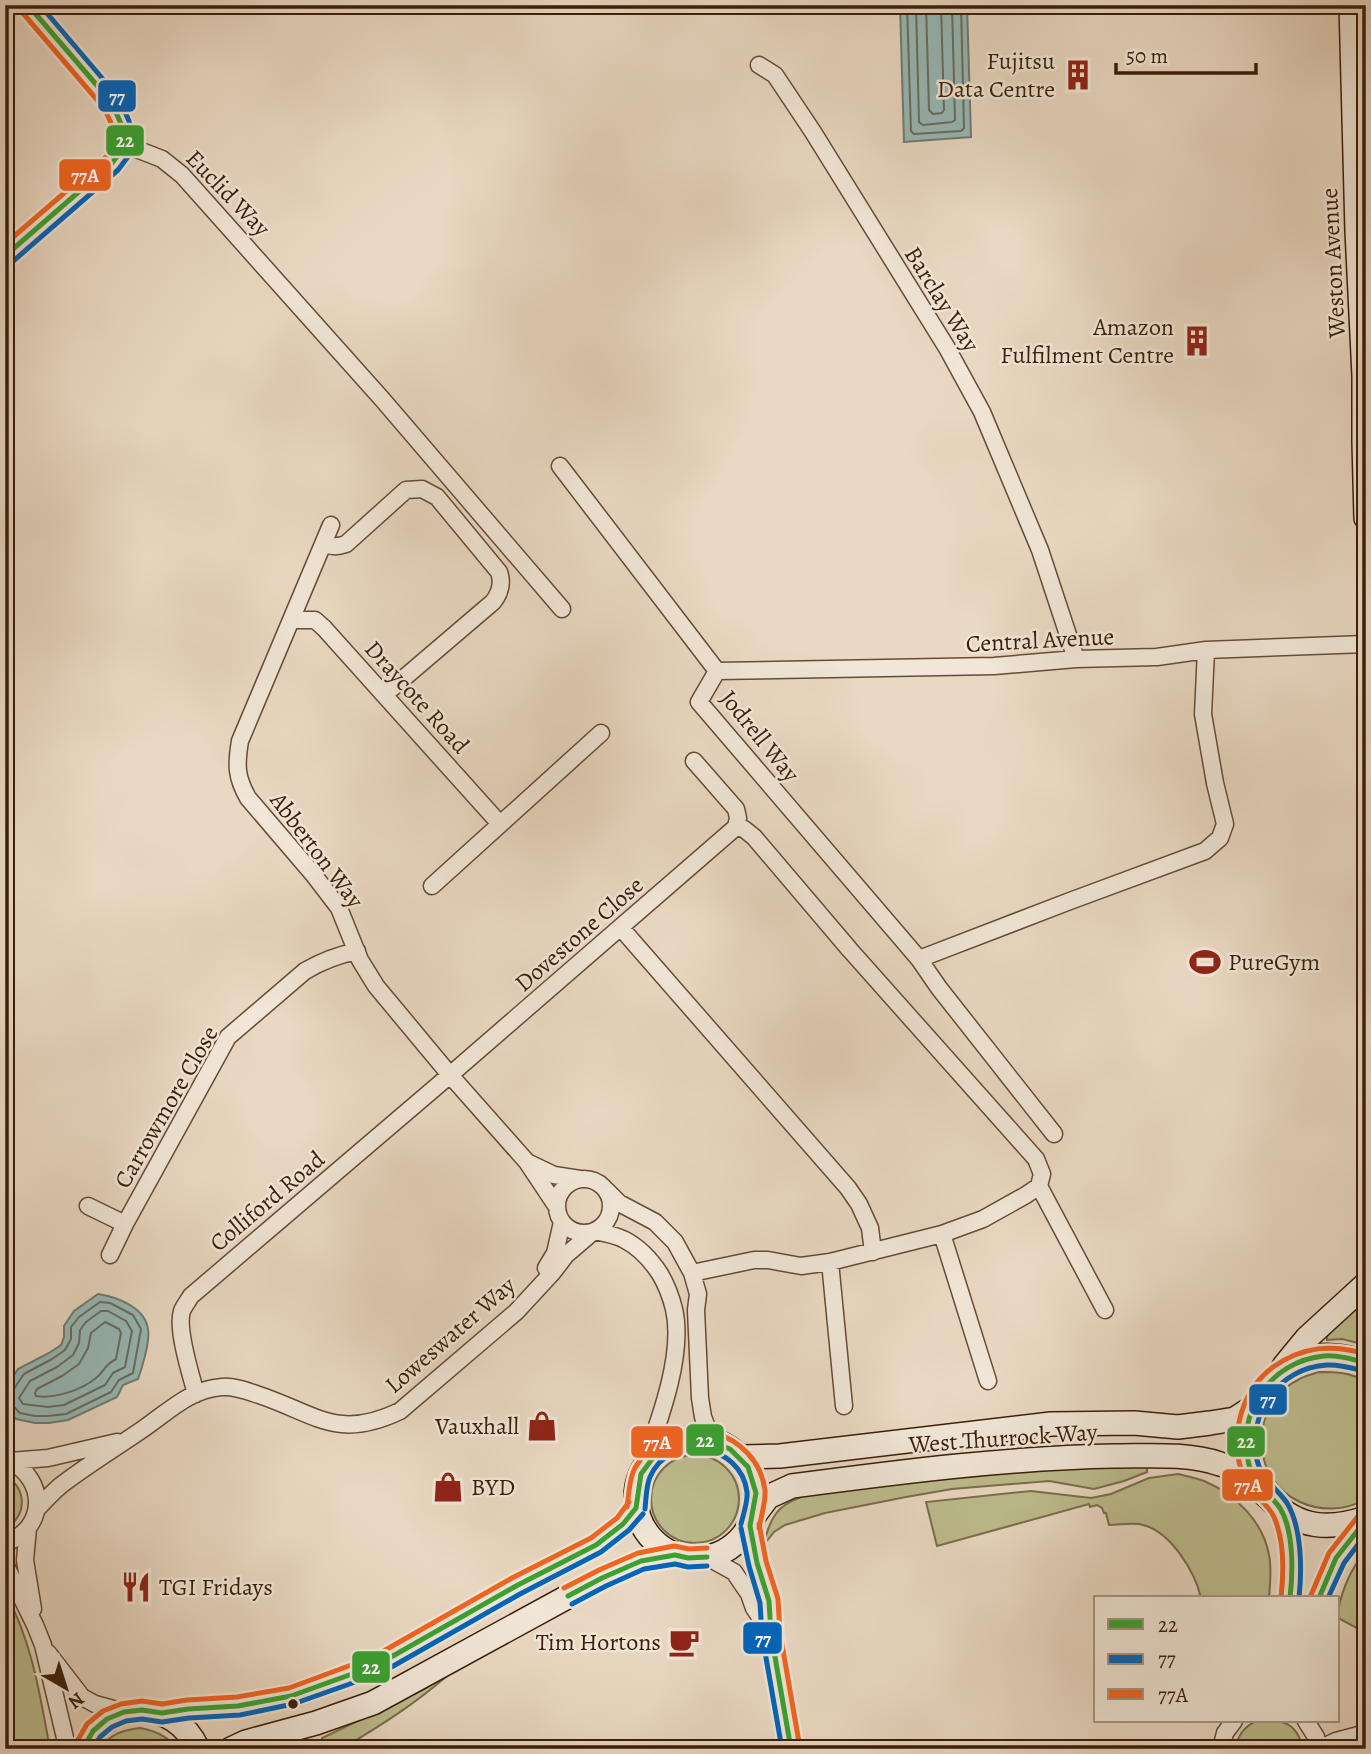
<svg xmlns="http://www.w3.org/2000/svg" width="1371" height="1754" font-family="Alegreya,serif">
  <rect width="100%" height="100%" fill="#e9d8c2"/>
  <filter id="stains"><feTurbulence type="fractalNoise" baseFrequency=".00286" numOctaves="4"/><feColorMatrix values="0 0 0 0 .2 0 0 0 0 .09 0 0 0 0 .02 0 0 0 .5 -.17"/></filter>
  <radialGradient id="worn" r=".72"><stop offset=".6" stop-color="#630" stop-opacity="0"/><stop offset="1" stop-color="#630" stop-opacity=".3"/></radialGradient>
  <!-- green -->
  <path fill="#bdbc8e" stroke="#7b6d4c" stroke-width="2" d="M1366 1295V1345L1342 1339 1327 1340V1336L1349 1311Z
    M1318 1372C1335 1372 1351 1372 1366 1382V1499C1323 1524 1265 1498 1262 1447 1261 1432 1263 1418 1271 1406 1278 1395 1286 1385 1298 1380 1304 1376 1311 1375 1318 1372Z
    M651 1499a44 44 0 1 1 88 0a44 44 0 1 1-88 0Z
    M1147 1466V1472L1124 1481 1094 1489 1049 1481 952 1489 906 1497 825 1513 785 1525 774 1532 763 1546C773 1509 779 1505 814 1492L983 1472Z
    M1178 1474C1186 1476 1196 1478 1204 1481 1235 1494 1263 1521 1269 1555 1272 1569 1270 1584 1269 1598H1201C1195 1572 1171 1532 1143 1525 1133 1522 1120 1525 1109 1525L1106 1513H1104L1102 1508 1097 1505 1090 1507 1089 1504 937 1546 926 1502 1031 1491 1091 1498 1111 1494 1149 1478Z
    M5 1475C27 1489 28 1515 5 1529Z
    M1366 1552V1633L1338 1618C1338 1598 1351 1566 1366 1552Z
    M5 1592C32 1641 40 1695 50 1749H5V1699L13 1668 5 1652Z
    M448 1675C415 1704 380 1726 343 1748L340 1745 324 1749H307L323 1743 322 1738 424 1689Z
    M1256 1721C1281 1721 1296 1719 1303 1749H1235C1238 1735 1244 1727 1256 1721Z
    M140 1728C156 1731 167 1736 177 1749H100C110 1734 123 1730 140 1728Z"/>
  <!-- water -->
  <path fill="#97b9b7" stroke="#717b71" stroke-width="2" d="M900 5H967L971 137 904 142Z
    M98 1294C118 1297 146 1308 148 1330 150 1342 142 1368 138 1379L123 1385 117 1397 68 1420 49 1423H35L16 1419 5 1406V1389L18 1369 49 1353 61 1345 64 1337V1326L74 1311Z"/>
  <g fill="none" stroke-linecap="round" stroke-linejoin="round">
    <!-- shore -->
    <path stroke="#686c60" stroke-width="2" d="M907 5 911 131 914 134 961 131 964 128 961 5
      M916 5 919 122 923 125 952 122 955 120 952 5
      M926 5 929 110 933 114 942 113 944 110 941 5
      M101 1311H108L126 1321 132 1331 125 1367 113 1373 105 1385 64 1405 48 1407 23 1404 19 1398 30 1381 57 1367 73 1355 79 1343 80 1330 86 1322Z
      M105 1322 119 1329 121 1333 116 1359C103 1366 105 1371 96 1378 82 1390 54 1399 36 1396L35 1393 37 1389 62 1376 79 1364 88 1348 91 1333Z
      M5 1392 13 1390 24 1374 52 1359 65 1350 71 1339V1327L79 1317 100 1302 110 1303 133 1315 141 1329 133 1373 119 1380 111 1392 66 1414 48 1416H35L20 1413 12 1405 5 1404"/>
    <!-- street casing -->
    <g stroke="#654c37" stroke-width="19">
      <path id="street" d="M759 65 775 75 813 132 947 348 982 412 1040 550 1076 659
        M126 145 162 159 182 175 382 399 562 609
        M560 466 717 671 699 702 919 959 939 988 1054 1134
        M331 525 240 741C236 765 236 777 248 798L313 874 339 908 360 960 376 986 450 1075 527 1162 557 1207
        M324 543C332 547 337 547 346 544L406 490 422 489 437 497 499 572C503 583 500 593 493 602L384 695
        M291 620H315L324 628 500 824
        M717 671 994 666 1076 659 1157 657 1206 650 1366 644
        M432 886 601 733
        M621 928 848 1188 859 1204 870 1228 873 1252
        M919 959 1070 901 1205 851 1220 838 1225 824 1215 783 1203 714 1206 650
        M529 1163 554 1175 580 1179
        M557 1206a27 27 0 1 1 54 0a27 27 0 1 1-54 0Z
        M1039 1186 1105 1310
        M606 1190 619 1203 655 1222 675 1242 692 1273 698 1294 696 1310 700 1398 703 1417 712 1440
        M88 1206 125 1224 228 1037 305 971C322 961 338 955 357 951
        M942 1234 988 1381
        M110 1255 125 1224
        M830 1262 844 1406
        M546 1268 555 1253 562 1222
        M692 1273 754 1260H768L801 1266 830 1262 942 1234 983 1219 1026 1195 1039 1186 1042 1174 1036 1159 850 950 754 837 744 829 736 827 738 818 736 809 694 761
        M196 1394C191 1375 176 1329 182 1311 184 1306 188 1301 191 1296L450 1075 736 827
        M10 1461 48 1458 117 1442
        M37 1509C46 1500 54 1490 64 1483 89 1464 117 1447 143 1429 168 1412 190 1389 222 1387 235 1386 247 1391 259 1395 316 1414 337 1441 400 1411L516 1312 553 1272 566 1255 594 1231C605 1233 616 1235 625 1240 640 1248 651 1260 660 1274 666 1284 671 1297 674 1309 685 1356 657 1427 641 1472
        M1281 1510C1290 1542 1295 1564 1290 1598
        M750 1526 757 1563 769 1601 771 1634 791 1749
        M28 1528 25 1560 33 1609
        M5 1543C47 1529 47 1479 9 1461
        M707 1557 734 1572 749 1594 754 1608 770 1632
        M5 1564 35 1625 43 1645 66 1742 70 1749
        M1319 1598 1336 1558 1366 1520
        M48 1653 82 1697 95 1704 124 1712
        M1306 1721 1316 1737 1319 1749
        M1221 1749 1225 1733 1234 1721
        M1319 1749 1336 1741 1366 1733"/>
    </g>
    <!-- secondary casing -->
    <g stroke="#391e09" stroke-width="26">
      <path id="secondary" d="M1351 5 1357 231 1364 376V443L1366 518
        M5 256 112 163 126 145 121 124 112 103 28 5
        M1366 1363C1350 1358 1335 1354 1318 1356 1307 1358 1298 1363 1288 1368 1247 1391 1231 1450 1260 1489 1263 1493 1268 1497 1272 1501 1299 1529 1330 1530 1366 1518
        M1284 1366 1307 1338 1366 1284
        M636 1498a60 60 0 1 1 120 0a60 60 0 1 1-120 0Z
        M741 1457 780 1456 1051 1424 1134 1423 1178 1427 1210 1423 1235 1419 1252 1408
        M753 1517 768 1497 792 1486C899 1472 1006 1458 1115 1456 1149 1456 1188 1453 1220 1464 1235 1468 1248 1480 1261 1489
        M162 1713 188 1709 238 1706 291 1696 377 1665 516 1586 596 1545 623 1524 636 1508
        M83 1749C108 1698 174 1697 198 1749
        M231 1749 246 1742 316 1723 373 1703 602 1578 641 1561 675 1555"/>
    </g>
    <!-- street -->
    <use href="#street" stroke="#f1e6d7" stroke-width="16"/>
    <!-- secondary -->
    <use href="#secondary" stroke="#f1e6d7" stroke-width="23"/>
    <!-- bus-1 casing -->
    <g stroke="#f1e6d7" stroke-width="10">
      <path id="bus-1" d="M5 256 112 163 126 145 121 124 112 103 28 5
        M636 1508 641 1474 658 1451 681 1440H706L730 1449 748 1467 756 1493 750 1526
        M750 1526 757 1563 769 1601 771 1634 791 1749
        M568 1596 602 1578 641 1561 675 1555 688 1558 707 1557
        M1290 1598C1293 1572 1294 1531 1280 1508 1269 1492 1255 1486 1249 1465 1235 1414 1270 1361 1324 1356 1338 1355 1352 1359 1366 1363
        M1319 1598 1336 1558 1366 1520
        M83 1749 93 1731 107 1719 124 1712 142 1710 162 1713 188 1709 238 1706 291 1696 377 1665 516 1586 596 1545 623 1524 636 1508"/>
    </g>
    <!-- bus-2 casing -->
    <g stroke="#f1e6d7" stroke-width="10">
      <path id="bus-2" d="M11 263 118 170 133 150 135 146 129 121 119 98 40 5
        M645 1509C646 1500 646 1486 650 1477 669 1432 741 1443 747 1492 748 1502 743 1515 741 1524
        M741 1528 749 1566 760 1603 762 1635 782 1749
        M1299 1598C1302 1570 1302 1528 1287 1503 1276 1487 1262 1481 1257 1460 1247 1414 1278 1368 1327 1365 1339 1364 1352 1368 1364 1371
        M1328 1598 1344 1563 1366 1534
        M572 1604 606 1586 644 1569 675 1564 688 1567 707 1566
        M93 1749 100 1737 112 1727 126 1721 142 1719 162 1722 189 1718 240 1715 293 1704 381 1673 520 1594 601 1552 629 1530 643 1514"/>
    </g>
    <!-- bus-3 casing -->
    <g stroke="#f1e6d7" stroke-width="10">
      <path id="bus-3" d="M5 244 106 157 117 143 113 127 104 108 21 11
        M627 1507C629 1495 629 1480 634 1470 636 1465 640 1461 643 1456 678 1408 757 1431 765 1490 766 1502 761 1516 759 1528
        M759 1524 766 1561 778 1599 780 1633 800 1748
        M564 1588 599 1570 638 1553 674 1546 689 1549 707 1548
        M1311 1595 1329 1553 1359 1515
        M1281 1597C1284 1571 1285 1542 1274 1517 1268 1504 1254 1496 1247 1484 1227 1445 1238 1393 1273 1367 1303 1346 1332 1344 1366 1354
        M75 1745 87 1724 103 1711 121 1704 142 1701 162 1704 187 1700 237 1697 289 1688 373 1657 512 1578 591 1538 617 1518 629 1502"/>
    </g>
    <!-- bus-1 -->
    <use href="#bus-1" stroke="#39a233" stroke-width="5"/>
    <!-- bus-2 -->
    <use href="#bus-2" stroke="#0065bd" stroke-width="5"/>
    <!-- bus-3 -->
    <use href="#bus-3" stroke="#f26522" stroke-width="5"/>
  </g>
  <!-- icons -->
  <defs>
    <g id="building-bare" transform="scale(2.415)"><path d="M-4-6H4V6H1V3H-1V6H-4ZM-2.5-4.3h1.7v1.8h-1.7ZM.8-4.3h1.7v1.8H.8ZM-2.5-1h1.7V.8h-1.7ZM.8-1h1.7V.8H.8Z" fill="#8f2418" stroke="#f1e6d7" stroke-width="2.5" paint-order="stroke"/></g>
    <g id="stadium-bare" transform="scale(2.415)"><path d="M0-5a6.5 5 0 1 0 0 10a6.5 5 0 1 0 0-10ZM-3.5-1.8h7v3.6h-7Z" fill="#8f2418" stroke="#f1e6d7" stroke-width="2.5" paint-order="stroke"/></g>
    <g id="shop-bare" transform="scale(2.415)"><path d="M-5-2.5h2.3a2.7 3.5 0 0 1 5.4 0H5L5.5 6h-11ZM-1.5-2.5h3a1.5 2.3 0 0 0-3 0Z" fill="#8f2418" stroke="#f1e6d7" stroke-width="2.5" paint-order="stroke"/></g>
    <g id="restaurant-bare" transform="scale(2.415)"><path d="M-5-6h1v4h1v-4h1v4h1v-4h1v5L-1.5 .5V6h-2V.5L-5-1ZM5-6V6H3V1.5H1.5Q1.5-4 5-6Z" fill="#8f2418" stroke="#f1e6d7" stroke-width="2.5" paint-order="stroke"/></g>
    <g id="cafe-bare" transform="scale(2.415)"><path d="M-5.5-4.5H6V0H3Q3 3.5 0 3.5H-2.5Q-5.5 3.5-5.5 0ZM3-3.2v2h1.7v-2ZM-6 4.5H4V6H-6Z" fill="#8f2418" stroke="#f1e6d7" stroke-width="2.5" paint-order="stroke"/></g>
  </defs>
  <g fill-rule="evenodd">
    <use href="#building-bare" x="1078" y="75"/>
    <use href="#building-bare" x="1197" y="341"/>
    <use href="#stadium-bare" x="1205" y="962"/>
    <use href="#shop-bare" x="542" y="1426"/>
    <use href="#shop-bare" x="448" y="1487"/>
    <use href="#restaurant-bare" x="136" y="1587"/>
    <use href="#cafe-bare" x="684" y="1642"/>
  </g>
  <!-- markers -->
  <circle fill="#391e09" stroke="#f1e6d7" stroke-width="2.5" cx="293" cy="1704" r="6"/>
  <g text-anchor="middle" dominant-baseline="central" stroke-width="5" stroke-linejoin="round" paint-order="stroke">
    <!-- poi labels -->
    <g font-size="24" fill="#391e09" stroke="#f1e6d7" text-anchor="end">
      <text x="1055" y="61">Fujitsu<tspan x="1055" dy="28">Data Centre</tspan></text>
      <text x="1174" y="327">Amazon<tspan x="1174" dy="28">Fulfilment Centre</tspan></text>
      <text x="1228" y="962" text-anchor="start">PureGym</text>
      <text x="519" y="1426">Vauxhall</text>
      <text x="471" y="1487" text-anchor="start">BYD</text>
      <text x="159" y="1587" text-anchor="start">TGI Fridays</text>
      <text x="661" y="1642">Tim Hortons</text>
    </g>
    <!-- street labels -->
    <g font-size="24" fill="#391e09" stroke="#f1e6d7">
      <text transform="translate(228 193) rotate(46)">Euclid Way</text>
      <text transform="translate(1333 263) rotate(-93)">Weston Avenue</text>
      <text transform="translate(942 299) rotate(58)">Barclay Way</text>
      <text transform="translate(1040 640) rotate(-3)">Central Avenue</text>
      <text transform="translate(417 697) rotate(48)">Draycote Road</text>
      <text transform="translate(760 736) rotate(51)">Jodrell Way</text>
      <text transform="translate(317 850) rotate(53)">Abberton Way</text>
      <text transform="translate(579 934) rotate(-41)">Dovestone Close</text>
      <text transform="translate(166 1107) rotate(-60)">Carrowmore Close</text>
      <text transform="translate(267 1201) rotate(-40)">Colliford Road</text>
      <text transform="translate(450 1335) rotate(-41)">Loweswater Way</text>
      <text transform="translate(1003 1438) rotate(-4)">West Thurrock Way</text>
    </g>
  </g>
  <g stroke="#f1e6d7" stroke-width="2.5">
    <rect x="97" y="79" width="40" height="34" rx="7" fill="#0065bd"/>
    <rect x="105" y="124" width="40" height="33" rx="7" fill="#39a233"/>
    <rect x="58" y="158" width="54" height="34" rx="7" fill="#f26522"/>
    <rect x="1248" y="1383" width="40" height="33" rx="7" fill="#0065bd"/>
    <rect x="685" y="1423" width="40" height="34" rx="7" fill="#39a233"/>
    <rect x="1226" y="1425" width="40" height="33" rx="7" fill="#39a233"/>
    <rect x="630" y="1425" width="54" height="34" rx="7" fill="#f26522"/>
    <rect x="1221" y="1468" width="53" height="34" rx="7" fill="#f26522"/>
    <rect x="742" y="1621" width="41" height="34" rx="7" fill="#0065bd"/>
    <rect x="351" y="1650" width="40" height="34" rx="7" fill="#39a233"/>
  </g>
  <g font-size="19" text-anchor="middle" font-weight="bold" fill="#fff">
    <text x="117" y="103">77</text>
    <text x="125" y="147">22</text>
    <text x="85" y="182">77A</text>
    <text x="1268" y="1406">77</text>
    <text x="705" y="1447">22</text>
    <text x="1246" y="1448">22</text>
    <text x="657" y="1449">77A</text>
    <text x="1248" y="1492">77A</text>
    <text x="763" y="1645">77</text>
    <text x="371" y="1674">22</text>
  </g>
  <!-- margin -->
  <rect width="1371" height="1754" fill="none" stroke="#e9d8c2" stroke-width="28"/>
  <rect x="7" y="7" width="1357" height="1740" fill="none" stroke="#391e09" stroke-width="3.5"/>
  <rect x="14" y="14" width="1343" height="1726" fill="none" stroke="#391e09" stroke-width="2"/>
  <!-- legend -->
  <rect x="1094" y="1596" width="245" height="126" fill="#f1e6d7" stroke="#a79685" stroke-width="2"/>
  <rect x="1108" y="1619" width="35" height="10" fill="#39a233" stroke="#a79685" stroke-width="2"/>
  <text x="1158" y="1632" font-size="21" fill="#391e09">22</text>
  <rect x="1108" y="1654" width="35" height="10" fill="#0065bd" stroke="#a79685" stroke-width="2"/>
  <text x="1158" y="1666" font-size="21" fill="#391e09">77</text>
  <rect x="1108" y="1689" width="35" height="10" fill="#f26522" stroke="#a79685" stroke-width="2"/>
  <text x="1158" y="1702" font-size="21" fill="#391e09">77A</text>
  <!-- north arrow -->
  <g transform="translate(66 1688) rotate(141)" stroke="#f1e6d7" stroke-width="5" paint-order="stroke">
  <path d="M0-5L12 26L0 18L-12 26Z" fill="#391e09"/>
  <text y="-10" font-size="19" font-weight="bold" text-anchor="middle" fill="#391e09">N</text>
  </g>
  <!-- scale -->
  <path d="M1116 63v10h140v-10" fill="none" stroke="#391e09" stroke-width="3.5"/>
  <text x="1126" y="63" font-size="21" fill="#391e09" stroke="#f1e6d7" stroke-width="5" paint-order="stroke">50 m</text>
  <rect width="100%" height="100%" filter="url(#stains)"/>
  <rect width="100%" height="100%" fill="url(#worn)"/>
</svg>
